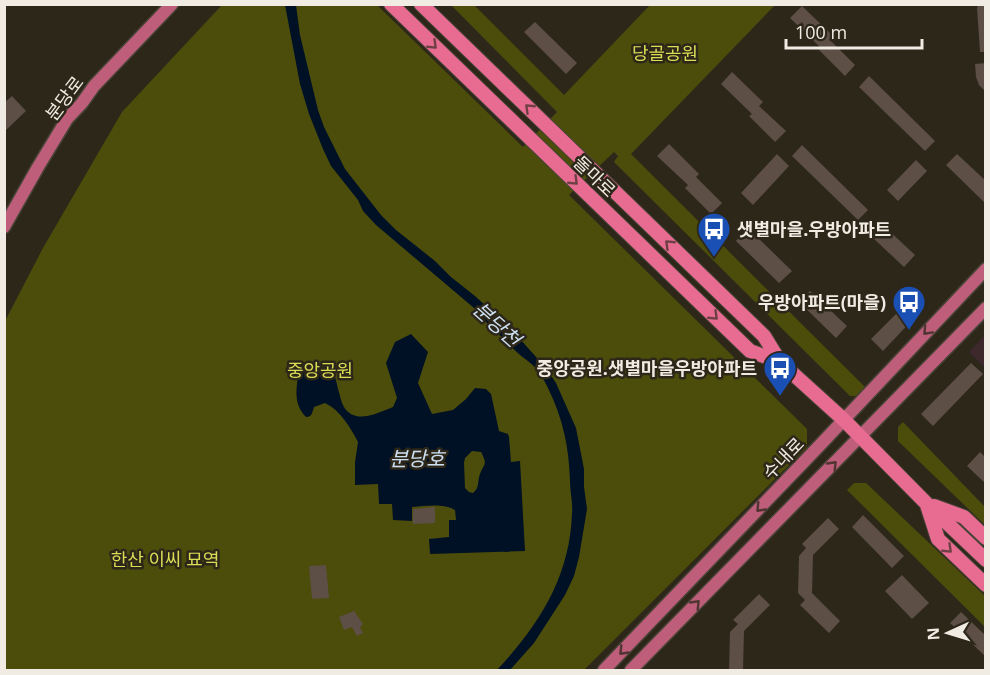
<svg xmlns="http://www.w3.org/2000/svg" width="990" height="675" font-family="'Open Sans','Noto Sans KR',sans-serif">
  <rect width="100%" height="100%" fill="#2d271a"/>
  <!-- education -->
  <path fill="#3d292c" d="M985 335V368L969 352Z"/>
  <!-- green -->
  <path fill="#4c4d0b" d="M222 5H377L523 147 557 112 451 5H474L564 95 650 5H775L631 154 865 387 856 396H850L614 162 618 156 614 152 569 195 807 429V447L584 670H5L4 323 43 248 122 112Z
    M903 422 985 507V525L898 441V427Z
    M854 483H866L985 596V627L847 490Z"/>
  <!-- water -->
  <path fill="#001125" fill-rule="evenodd" d="M285 5H296L300 35 318 110 324 127 345 169 381 215 396 230 435 261 451 277 475 296 512 330 528 348 546 368 556 383 576 428 584 469V487L587 509 579 557 574 576 565 595 534 643 510 670H497C539 625 570 577 572 513 573 503 570 492 570 481 569 447 563 419 548 388 545 383 543 377 539 372 533 364 526 360 519 354 514 350 510 345 506 341 494 330 484 321 474 308L376 225 363 211 358 200 331 166 323 149 309 114 300 84Z
    M411 334 428 352 418 383 432 414 453 410 466 399 475 388 486 389 491 394 499 431 508 434 509 437 511 462 520 461 525 551 430 554 429 539 449 537V520H456L455 510C443 503 426 506 412 507V521L393 520 392 504H379L378 484 355 485V462L358 442C350 427 341 411 325 403L314 407C312 413 312 417 306 417 293 404 296 388 299 372L305 368 328 367C335 373 336 380 338 389 340 395 341 402 344 407 355 425 378 413 393 407L397 398 386 363 395 342ZM472 451 481 452C488 465 484 463 480 474 477 482 480 487 473 493L469 492 465 488 464 463 465 458Z"/>
  <!-- building -->
  <path fill="#5d4e46" d="M979 4H986V52H980L977 8Z
    M802 6 833 36 829 39 855 65 845 76 819 50 821 48 790 18Z
    M535 22 577 63 566 74 524 32Z
    M986 63V92L979 85 976 77 975 64Z
    M732 72 763 102 759 106 786 131 775 142 749 116 752 114 721 84Z
    M869 76 935 141 925 151 859 87Z
    M12 96 26 111 4 132V103Z
    M669 144 699 174 696 177 722 203 711 214 685 188 688 185 657 156Z
    M802 145 868 210 858 220 792 156Z
    M777 154 789 166 753 205 741 193Z
    M957 154 986 181V204L946 165Z
    M916 160 927 171 898 201 887 190Z
    M884 226 915 255 904 267 873 238Z
    M748 228 792 271 779 283 736 241Z
    M810 291 847 326 836 338 799 302Z
    M907 303 918 314 883 351 871 339Z
    M971 363 983 374 933 426 921 414Z
    M980 452 986 458V484L967 466Z
    M435 507V523L413 524V509Z
    M863 515 904 556 892 568 852 527Z
    M828 518 839 529 813 555 812 593 840 621 829 633 800 605 805 600 798 593 799 556 806 548 802 544Z
    M326 565 329 598 312 599 309 566Z
    M902 575 929 603 912 619 885 591Z
    M759 594 770 605 744 631 743 670H729L730 632 738 624 733 620Z
    M354 611 363 624 360 627 363 633 357 636 352 627 344 630 339 617Z
    M961 612 986 636V657L950 623Z"/>
  <g fill="none" stroke-linecap="round" stroke-linejoin="round">
    <!-- secondary casing -->
    <g stroke="#484336" stroke-width="15">
      <path id="secondary" d="M4 227 38 167 67 119 82 103 94 86 172 4
        M604 670 820 445 986 269
        M631 670 986 308"/>
    </g>
    <!-- primary casing -->
    <g stroke="#484336" stroke-width="16">
      <path id="primary" d="M391 4 750 351 780 362
        M421 4 764 336 780 362 844 420 926 503 986 560
        M927 505 938 539 986 585
        M934 506 964 517 986 538"/>
    </g>
    <!-- secondary -->
    <use href="#secondary" stroke="#be5e7b" stroke-width="12"/>
    <!-- primary -->
    <use href="#primary" stroke="#e86c92" stroke-width="14"/>
  </g>
  <!-- one-way arrows -->
  <defs><path id="oneway-chevron" d="M-2-3.5L2.5 0L-2 3.5" fill="none" stroke-width="1.6" stroke-linecap="round" stroke-linejoin="round" transform="scale(1.5)"/></defs>
  <g stroke="#6e3f44">
    <use href="#oneway-chevron" transform="translate(433 45) rotate(44)"/>
    <use href="#oneway-chevron" transform="translate(529 108) rotate(-136)"/>
    <use href="#oneway-chevron" transform="translate(574 181) rotate(44)"/>
    <use href="#oneway-chevron" transform="translate(669 244) rotate(-136)"/>
    <use href="#oneway-chevron" transform="translate(714 316) rotate(44)"/>
    <use href="#oneway-chevron" transform="translate(948 549) rotate(44)"/>
  </g>
  <g stroke="#513532">
    <use href="#oneway-chevron" transform="translate(927 331) rotate(133)"/>
    <use href="#oneway-chevron" transform="translate(833 465) rotate(-46)"/>
    <use href="#oneway-chevron" transform="translate(760 508) rotate(134)"/>
    <use href="#oneway-chevron" transform="translate(696 604) rotate(-46)"/>
    <use href="#oneway-chevron" transform="translate(623 651) rotate(134)"/>
  </g>
  <!-- icons -->
  <defs>
    <g id="bus-pin" transform="scale(1.725)"><path d="M0 17L-7.5 6A9.5 9.5 0 1 1 7.5 6Z" fill="#1a4fb4" stroke="#2d271a"/><path d="M-5-6H5V4H4V6H2V4H-2V6H-4V4H-5ZM-3.5-4V0h7V-4ZM-3.5 1.2v1.5H-2V1.2ZM2 1.2v1.5H3.5V1.2Z" fill="#fff"/></g>
  </defs>
  <g fill-rule="evenodd">
    <use href="#bus-pin" x="714" y="229"/>
    <use href="#bus-pin" x="909" y="302"/>
    <use href="#bus-pin" x="780" y="368"/>
  </g>
  <g text-anchor="middle" dominant-baseline="central" stroke-width="5" stroke-linejoin="round" paint-order="stroke">
    <!-- park labels -->
    <g font-size="18" fill="#dadc54" stroke="#2d271a">
      <text x="665" y="53">당골공원</text>
      <text x="320" y="370">중앙공원</text>
      <text x="165" y="559">한산 이씨 묘역</text>
    </g>
    <!-- street labels -->
    <g font-size="18" fill="#f0ece3" stroke="#2d271a">
      <text transform="translate(64 98) rotate(-53)">분당로</text>
      <text transform="translate(595 176) rotate(44)">돌마로</text>
      <text transform="translate(783 458) rotate(-46)">수내로</text>
    </g>
    <!-- poi labels -->
    <g font-size="18" font-weight="bold" fill="#f0ece3" stroke="#2d271a" text-anchor="end">
      <text x="737" y="229" text-anchor="start">샛별마을.우방아파트</text>
      <text x="886" y="302">우방아파트(마을)</text>
      <text x="757" y="368">중앙공원.샛별마을우방아파트</text>
    </g>
    <!-- water labels -->
    <g font-size="20" font-style="italic" fill="#cde0f1" stroke="#2d271a">
      <text transform="translate(497 324) rotate(42)">분당천</text>
      <text x="417" y="458">분당호</text>
    </g>
  </g>
  <!-- border -->
  <rect width="990" height="675" fill="none" stroke="#f0ece3" stroke-width="12"/>
  <!-- north arrow -->
  <g transform="translate(948 633) rotate(266)" stroke="#2d271a" stroke-width="4.5" paint-order="stroke">
  <path d="M0-4.5L10 22L0 15L-10 22Z" fill="#f0ece3"/>
  <text y="-9" font-size="16" font-weight="bold" text-anchor="middle" fill="#f0ece3">N</text>
  </g>
  <!-- scale -->
  <path d="M786 39v9h136v-9" fill="none" stroke="#f0ece3" stroke-width="3"/>
  <text x="795" y="39" font-size="18" fill="#f0ece3" stroke="#2d271a" stroke-width="4.5" paint-order="stroke">100 m</text>
</svg>
